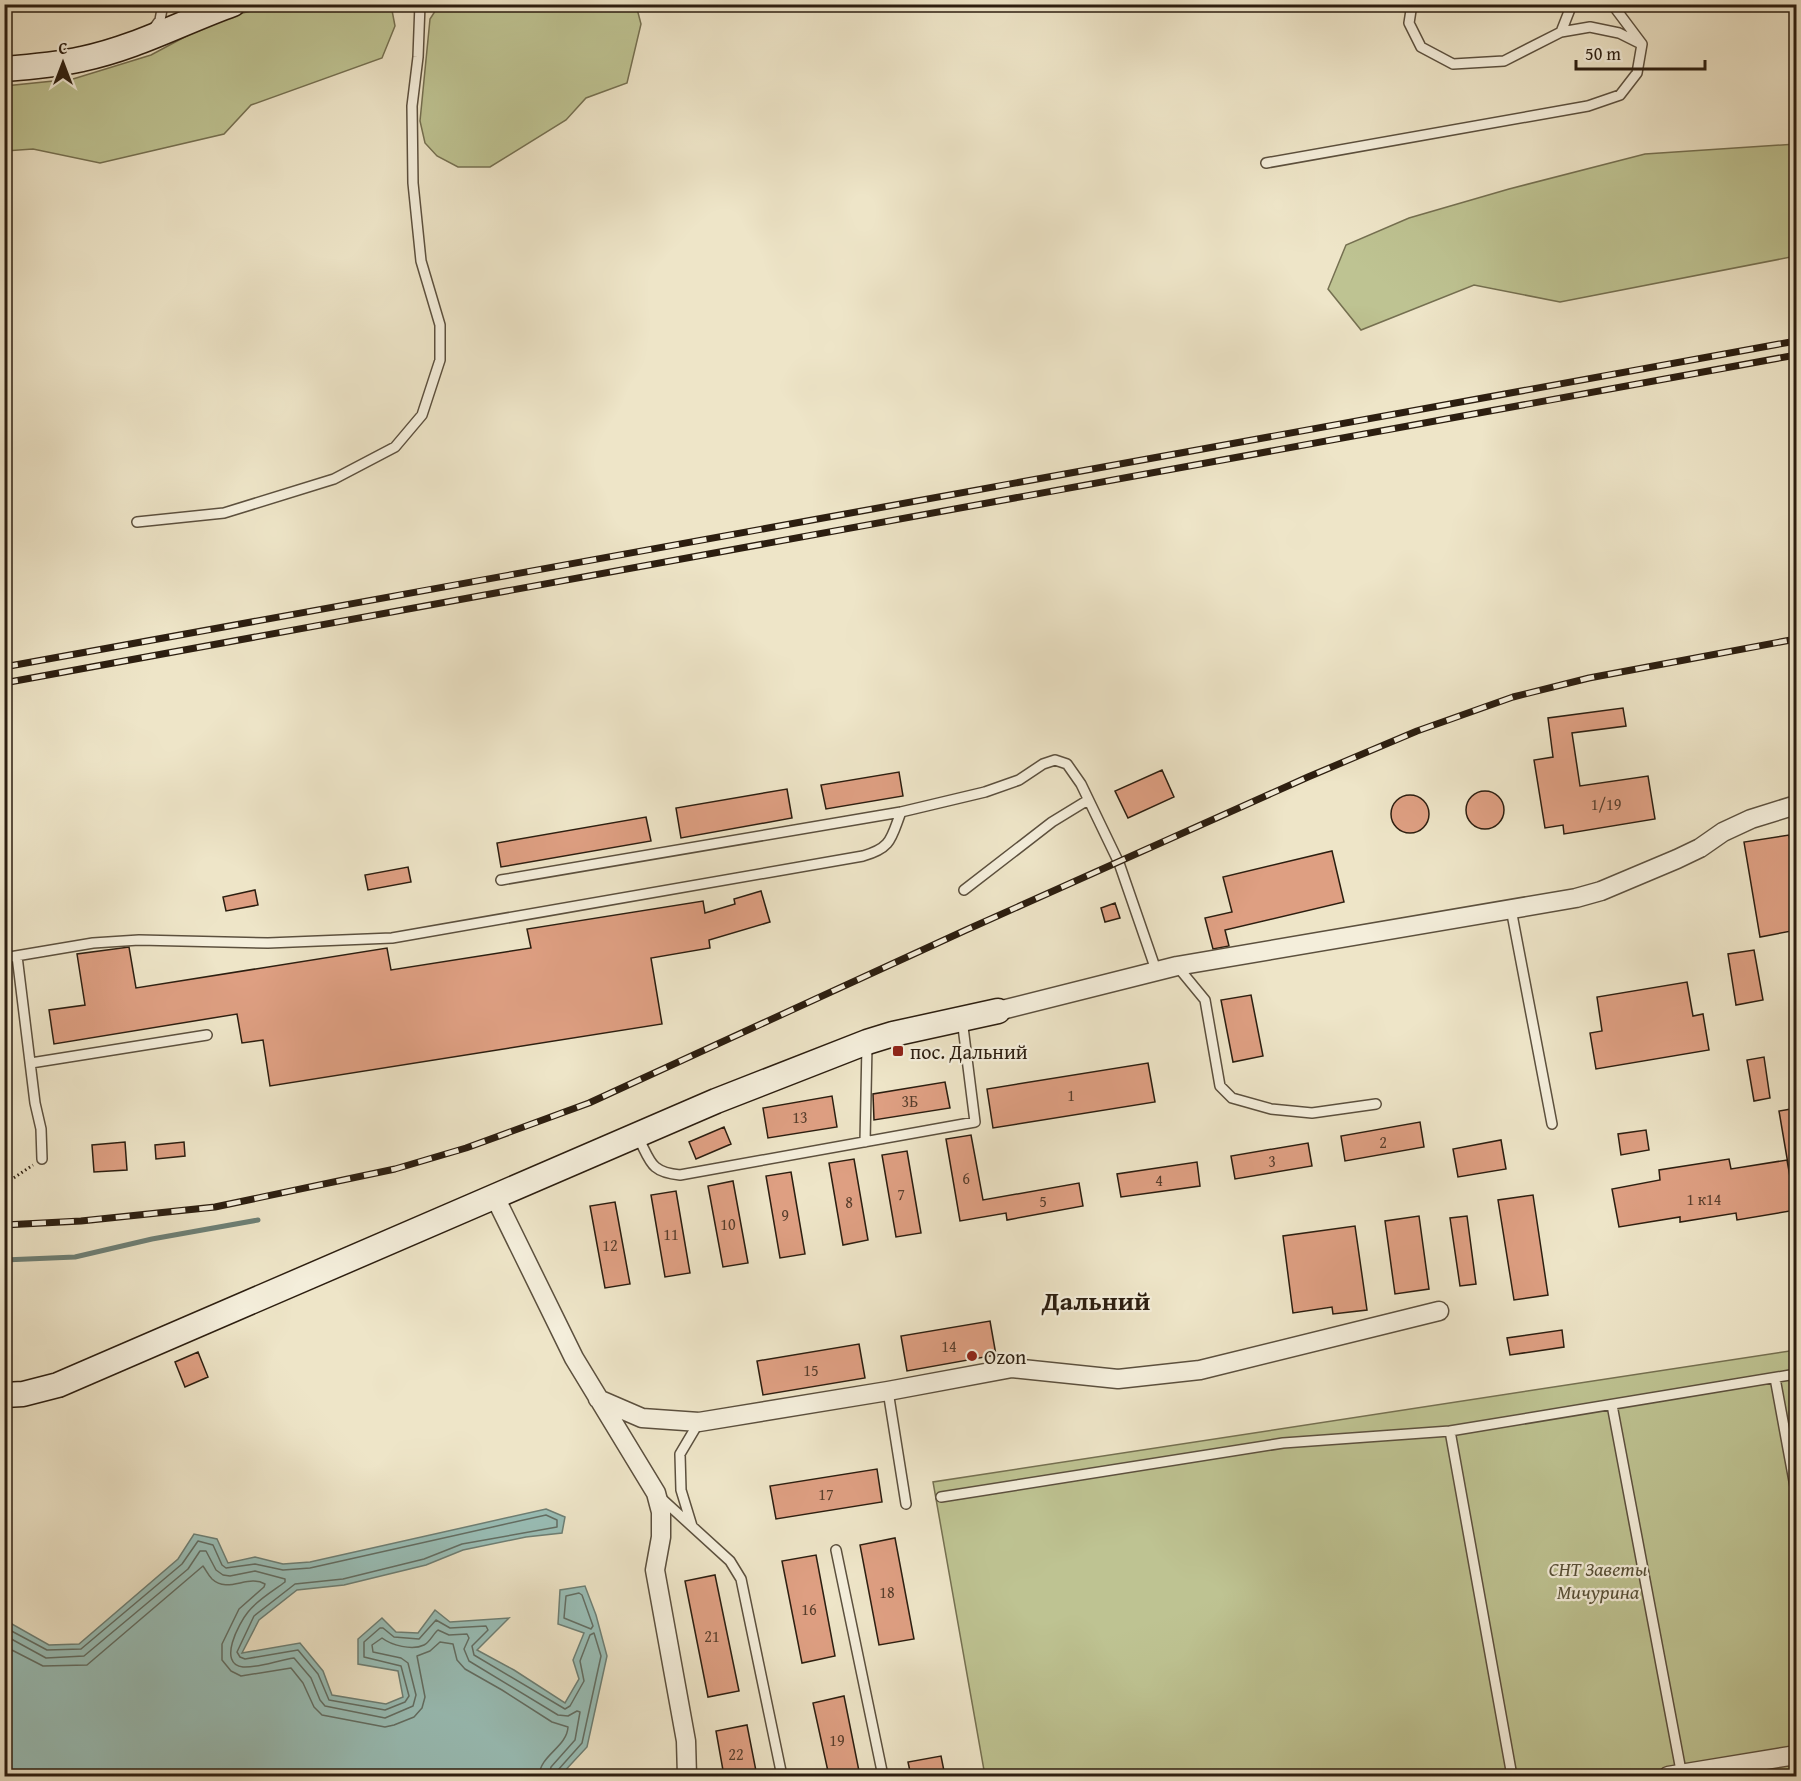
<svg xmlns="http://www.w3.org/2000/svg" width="1801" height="1781" font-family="'Gentium Book Plus',serif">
  <rect width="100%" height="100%" fill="#eee5c8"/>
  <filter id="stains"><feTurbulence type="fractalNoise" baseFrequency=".00333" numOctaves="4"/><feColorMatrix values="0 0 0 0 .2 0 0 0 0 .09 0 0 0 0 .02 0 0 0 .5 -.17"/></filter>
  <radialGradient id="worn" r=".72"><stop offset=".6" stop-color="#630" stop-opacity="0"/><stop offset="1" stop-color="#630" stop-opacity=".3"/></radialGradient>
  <!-- green -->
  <path fill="#bec392" stroke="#757051" stroke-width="1.5" d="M279 5H391L395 26 382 58 251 105 224 134 100 163 33 149 5 151V86L73 79 151 55 220 18Z
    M439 5H636L641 24 627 83 586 98 566 120 490 167H458L437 156 425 143 420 121 430 19Z
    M1796 144V256L1560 302 1474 285 1361 330 1328 289 1346 245 1409 218 1509 189 1645 154Z
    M1796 1350V1776H985L933 1482Z"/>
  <!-- water -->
  <path fill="#99bfb8" stroke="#6d7f75" stroke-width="1.5" d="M546 1509 565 1517 562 1533 526 1537 463 1550 426 1565 344 1585 297 1590 259 1620 242 1653 300 1643 323 1671 332 1695 386 1704 403 1697 398 1671 358 1664V1639L382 1618 396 1632 418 1633 435 1610 450 1622 509 1618 477 1650 514 1670 565 1703 579 1679 573 1660 584 1633 558 1624 560 1590 585 1586 596 1615 607 1656 587 1747 560 1776H5V1620L49 1645 79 1644 178 1559 194 1534 217 1539 228 1563 255 1557 283 1564 310 1562Z"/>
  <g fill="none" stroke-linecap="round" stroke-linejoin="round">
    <!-- shore -->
    <path stroke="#626e64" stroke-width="1.5" d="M579 1593 582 1595 593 1626 591 1629 564 1618 566 1596Z
      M4 1627 47 1650 81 1649 182 1564 198 1541 213 1545 222 1565 226 1568 255 1564 283 1570 310 1568 546 1515 557 1520V1527L462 1544 424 1559 343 1579 295 1584 254 1616 237 1652 240 1657 245 1659 298 1650 318 1674 329 1700 385 1710 405 1702 409 1696 401 1666 364 1657V1642L380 1628H383L394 1637 419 1639 436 1620 450 1628 486 1626 488 1630 472 1646 474 1655 565 1709 570 1706 584 1681 580 1661 590 1635 594 1633 601 1656 582 1743 558 1770 556 1776
      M4 1635 46 1658 84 1656 188 1569 200 1551H206L216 1570 223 1575 230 1576 255 1571 285 1579V1582C273 1591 257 1600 248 1612 239 1623 217 1664 243 1667 259 1668 278 1660 294 1658L311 1678 320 1700 325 1706 385 1718 413 1706 416 1695 408 1663 401 1658 373 1652 372 1645 382 1638C391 1645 412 1651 424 1645 430 1642 433 1634 438 1630L449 1635 467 1634 469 1638 464 1649 469 1661 558 1715 568 1716 577 1711 580 1712 575 1740 551 1767 549 1776
      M4 1646 43 1666 87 1665 203 1566C206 1570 208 1575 212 1579 228 1594 248 1574 265 1584L264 1587 239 1609 222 1644V1660L231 1671 241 1676 291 1668 303 1683 314 1707 322 1715 385 1727 394 1725 414 1717 422 1708 425 1697 417 1656 430 1651 440 1642 453 1644 457 1660 465 1669 502 1690 552 1722 568 1727C567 1747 540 1755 539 1776"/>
    <!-- stream -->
    <path stroke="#6d7f75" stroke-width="5" d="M4 1260 75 1257 152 1239 258 1220"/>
  </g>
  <!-- building -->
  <path fill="#de9f82" stroke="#2c1e10" stroke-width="1.5" d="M1623 708 1626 726 1572 733 1580 786 1648 776 1655 819 1564 834 1563 825 1545 828 1534 760 1553 757 1548 718Z
    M1162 770 1174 797 1128 818 1115 791Z
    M899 772 903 796 826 809 821 785Z
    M787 789 792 818 681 838 676 808Z
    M1466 810a19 19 0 1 1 38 0a19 19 0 1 1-38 0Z
    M1391 814a19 19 0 1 1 38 0a19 19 0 1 1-38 0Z
    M646 817 651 841 501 867 497 843Z
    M1789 835 1797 877V930L1760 937 1744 842Z
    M1332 851 1344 902 1225 930 1229 946 1213 949 1205 918 1232 912 1223 877Z
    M408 867 411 882 368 890 365 875Z
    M255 890 258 905 226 911 223 897Z
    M761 891 770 922 709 940 710 948 651 958 662 1024 270 1086 263 1040 242 1043 237 1014 54 1044 49 1010 85 1005 77 954 129 947 136 988 387 948 391 970 531 948 527 929 703 901 705 913 735 904 734 899Z
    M1115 903 1120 918 1105 922 1101 908Z
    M1754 950 1763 1000 1736 1005 1728 954Z
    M1687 982 1693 1016 1703 1014 1709 1050 1596 1069 1590 1033 1602 1031 1597 997Z
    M1251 995 1263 1056 1233 1062 1221 1000Z
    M1764 1057 1770 1098 1754 1101 1747 1060Z
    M1148 1063 1155 1102 993 1128 987 1089Z
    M945 1082 950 1108 874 1120 873 1094Z
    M832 1096 837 1127 768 1138 763 1108Z
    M1797 1108V1169L1789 1170 1779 1111Z
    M1420 1122 1424 1147 1345 1161 1341 1136Z
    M724 1127 731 1144 696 1159 689 1142Z
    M1646 1130 1649 1150 1621 1155 1618 1134Z
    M971 1135 983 1200 1079 1183 1083 1206 1007 1220 1006 1213 960 1221 946 1139Z
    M1501 1140 1506 1169 1458 1177 1453 1149Z
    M125 1142 127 1170 94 1172 92 1145Z
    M184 1142 185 1156 156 1159 155 1145Z
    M1308 1143 1312 1166 1235 1179 1231 1156Z
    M907 1151 921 1233 896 1237 882 1155Z
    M854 1159 868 1240 843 1245 829 1163Z
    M1729 1159 1731 1169 1787 1160 1796 1210 1737 1220 1736 1213 1680 1222V1217L1619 1227 1612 1189 1660 1180 1659 1170Z
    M1197 1162 1200 1186 1121 1197 1117 1174Z
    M791 1172 805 1254 780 1258 766 1176Z
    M733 1181 748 1263 723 1267 708 1186Z
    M676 1191 690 1273 665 1277 651 1195Z
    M1533 1195 1548 1295 1514 1300 1498 1200Z
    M615 1202 630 1284 605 1288 590 1206Z
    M1419 1216 1429 1289 1395 1294 1385 1221Z
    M1467 1216 1476 1284 1460 1286 1450 1218Z
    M1355 1226 1367 1310 1333 1314 1332 1307 1293 1313 1283 1236Z
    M990 1321 996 1355 907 1371 901 1336Z
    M1562 1330 1564 1347 1510 1355 1507 1338Z
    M859 1344 865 1378 763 1395 757 1361Z
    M198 1352 208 1377 185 1387 175 1362Z
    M877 1469 882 1502 776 1519 770 1486Z
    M895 1538 914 1639 879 1645 860 1545Z
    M816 1555 835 1656 802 1663 782 1561Z
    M715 1575 739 1691 708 1697 685 1581Z
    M844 1696 860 1776H829L813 1703Z
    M747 1725 757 1776H724L716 1731Z
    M941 1756 945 1776H911L908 1762Z"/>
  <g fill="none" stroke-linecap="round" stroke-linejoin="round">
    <!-- lane casing -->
    <g stroke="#5c503e" stroke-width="12">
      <path id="lane" d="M1412 4 1409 23 1421 47 1453 64 1504 61 1561 32 1572 4
        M152 31 160 20 163 4
        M1561 32 1590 27 1619 33 1639 43
        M1266 163 1588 106 1620 95 1637 73 1642 44 1612 4
        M137 522 224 513 334 479 395 447 422 415 440 360V325L421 261 413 183 412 106 418 57 420 4
        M501 880 901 812 985 792 1019 780 1043 764 1055 760 1067 764 1081 784 1119 863 1156 970
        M964 890 1052 822 1088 800
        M1511 909 1552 1124
        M17 956 35 1103 41 1129 42 1159
        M4 958 93 943 139 940 268 943 392 938 863 856C892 848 891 838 901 812
        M1177 966 1205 1000 1220 1086 1232 1098 1271 1109 1312 1113 1376 1104
        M31 1063 207 1035
        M638 1137C651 1162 650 1172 680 1175L975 1122 962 1019
        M865 1142 867 1045
        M1775 1378 1796 1492
        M888 1391 906 1504
        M1612 1405 1682 1776
        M1450 1431 1512 1776
        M941 1497 1283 1443 1450 1431 1796 1374
        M662 1499 730 1561 741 1579 782 1776
        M692 1526 681 1490 680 1454 699 1422
        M836 1550 883 1776"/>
    </g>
    <!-- street casing -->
    <g stroke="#5c503e" stroke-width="21">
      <path id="street" d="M998 1011 1177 966 1576 898 1601 891 1677 859 1700 848 1723 832 1751 819 1796 805
        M495 1197 574 1358 656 1493 661 1512V1537L655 1570 686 1741 687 1776
        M598 1399 642 1418 699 1422 888 1391 1012 1368 1118 1379 1200 1370 1439 1311
        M1668 1776 1796 1755"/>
    </g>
    <!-- secondary casing -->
    <g stroke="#2c1e10" stroke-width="27">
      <path id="secondary" d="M4 69C31 67 56 65 82 59 135 48 183 22 233 4
        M4 1395 23 1394 58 1385 716 1101 867 1042 893 1034 998 1011"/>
    </g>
    <!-- path -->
    <path stroke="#2c1e10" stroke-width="3" stroke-dasharray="1.5 3" stroke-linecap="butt" d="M4 1232 6 1183 33 1165"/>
    <!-- lane -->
    <use href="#lane" stroke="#f4eedb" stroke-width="9"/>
    <!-- street -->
    <use href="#street" stroke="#f4eedb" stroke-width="18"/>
    <!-- secondary -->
    <use href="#secondary" stroke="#f4eedb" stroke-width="24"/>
    <!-- rail casing -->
    <g stroke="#2c1e10" stroke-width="7">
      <path id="rail" d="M4 667 1796 341
        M4 683 1796 355
        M4 1225 81 1221 215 1207 395 1169 466 1148 589 1103 966 930 1308 777 1417 731 1513 697 1589 678 1796 639"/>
    </g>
    <!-- rail -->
    <use href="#rail" stroke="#f4eedb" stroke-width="4.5" stroke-dasharray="14" stroke-linecap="butt"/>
  </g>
  <!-- markers -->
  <g fill="#8f2418" stroke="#f4eedb" stroke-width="2">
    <rect x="892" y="1045" width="12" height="12" rx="3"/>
    <circle cx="972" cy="1356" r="6"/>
  </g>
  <g text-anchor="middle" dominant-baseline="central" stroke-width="4.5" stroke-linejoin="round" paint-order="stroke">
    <!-- number labels -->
    <g font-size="16" fill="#583e2c">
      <text x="1606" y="804">1/19</text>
      <text x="1071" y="1095">1</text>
      <text x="910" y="1101">3Б</text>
      <text x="800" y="1117">13</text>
      <text x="1383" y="1142">2</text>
      <text x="1272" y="1161">3</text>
      <text x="966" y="1178">6</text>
      <text x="1159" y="1180">4</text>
      <text x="901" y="1194">7</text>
      <text x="1704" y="1199">1 к14</text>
      <text x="1043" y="1201">5</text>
      <text x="849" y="1202">8</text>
      <text x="785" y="1215">9</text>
      <text x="728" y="1224">10</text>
      <text x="671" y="1234">11</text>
      <text x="610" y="1245">12</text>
      <text x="949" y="1346">14</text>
      <text x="811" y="1370">15</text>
      <text x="826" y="1494">17</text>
      <text x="887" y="1592">18</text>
      <text x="809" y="1609">16</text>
      <text x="712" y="1636">21</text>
      <text x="837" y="1740">19</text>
      <text x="736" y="1754">22</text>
    </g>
    <!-- poi labels -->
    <g font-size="20" fill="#2c1e10" stroke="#f4eedb" text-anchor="start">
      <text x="910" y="1051">пос. Дальний</text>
      <text x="984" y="1356">Ozon</text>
    </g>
    <!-- park labels -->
    <g font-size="20" font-style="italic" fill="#585037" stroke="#f4eedb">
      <text x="1598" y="1568">СНТ Заветы<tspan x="1598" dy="23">Мичурина</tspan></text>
    </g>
    <!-- district labels -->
    <g font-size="26" font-weight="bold" fill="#2c1e10" stroke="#f4eedb">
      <text x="1096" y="1300">Дальний</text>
    </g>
  </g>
  <!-- margin -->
  <rect width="1801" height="1781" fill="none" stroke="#eee5c8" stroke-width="24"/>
  <rect x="6" y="6" width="1789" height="1769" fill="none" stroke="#2c1e10" stroke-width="3"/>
  <rect x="12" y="12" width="1777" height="1757" fill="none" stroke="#2c1e10" stroke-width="1.5"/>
  <!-- north arrow -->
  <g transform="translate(63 63)" stroke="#f4eedb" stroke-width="4.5" paint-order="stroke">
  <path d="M0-4.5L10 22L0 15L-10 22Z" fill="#2c1e10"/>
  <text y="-9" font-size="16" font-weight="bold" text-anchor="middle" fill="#2c1e10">С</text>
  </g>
  <!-- scale -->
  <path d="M1576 60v9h129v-9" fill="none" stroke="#2c1e10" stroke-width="3"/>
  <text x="1585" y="60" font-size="18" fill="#2c1e10" stroke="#f4eedb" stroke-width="4.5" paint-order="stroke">50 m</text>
  <rect width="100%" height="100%" filter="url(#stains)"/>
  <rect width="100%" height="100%" fill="url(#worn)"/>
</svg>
